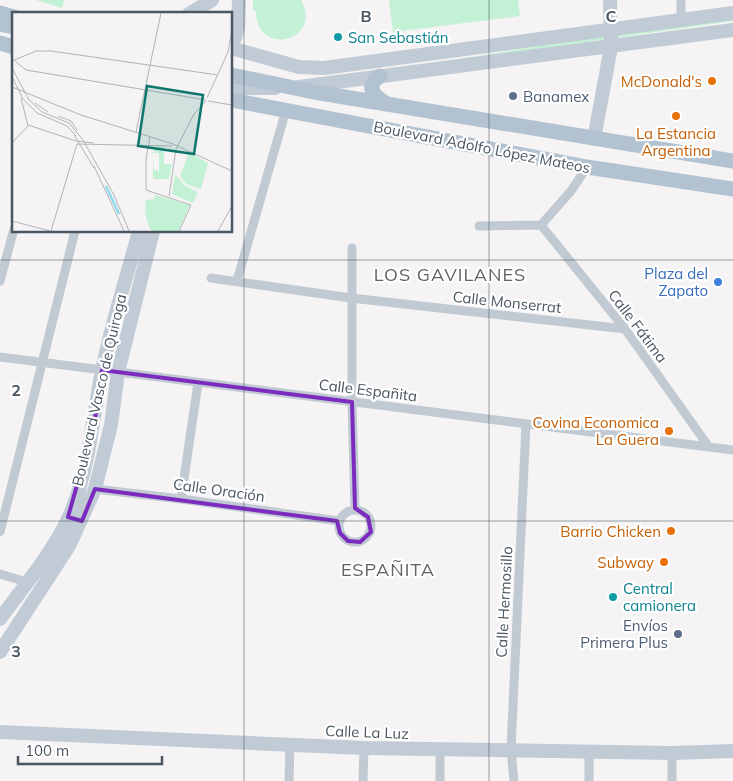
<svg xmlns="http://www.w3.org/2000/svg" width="733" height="781" font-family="Mulish,sans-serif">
  <rect width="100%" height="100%" fill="#f5f3f3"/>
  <!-- green -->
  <path fill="#c3f1d5" d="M36 0H64L62 8Z
    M253 0H301C324 40 256 59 256 11H253Z
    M389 0H518L520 16 393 32Z
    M733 14V21L405 68Z"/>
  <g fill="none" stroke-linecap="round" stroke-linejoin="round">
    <!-- street -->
    <path stroke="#c1cad2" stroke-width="9" d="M681 21V0
      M541 225 625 329 709 447
      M541 225 571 191 587 167
      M479 226 541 225
      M352 248V402L355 510
      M211 278 351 298 625 329
      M0 281 14 229
      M237 281 286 110
      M0 357 733 450
      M95 489 181 499 339 521
      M181 499 198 383
      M339 526a16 16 0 1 1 32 0a16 16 0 1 1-32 0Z
      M0 532 75 231
      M0 574 27 582
      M589 751V781
      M289 781 290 745
      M363 781 364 748
      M440 781V750
      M514 781 511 749 526 424
      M672 781V753"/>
    <!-- secondary -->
    <path stroke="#c1cbd6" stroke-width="14" d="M189 14 212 0
      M231 48 299 67 324 68 733 13
      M231 49 238 28 239 0
      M299 87 733 30
      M231 88H275
      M594 139 611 47 610 0
      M0 619C23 587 51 555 68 519 89 473 92 420 102 371 111 324 127 277 139 231
      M0 652 69 546 95 489 111 425 118 372 153 231
      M0 732 364 748 672 753 733 751"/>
    <!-- primary -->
    <path stroke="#b3c2d1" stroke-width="15" d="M0 13 14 17
      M0 24 14 27
      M0 43 14 47
      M231 75 314 92 733 161
      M380 76C364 87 374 96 387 104
      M231 100 587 167 733 189"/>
  </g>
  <!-- marked area -->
  <path fill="none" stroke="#7b2cbf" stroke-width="4" stroke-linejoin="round" d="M102 370 352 402 355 508 368 517 371 532 360 542 348 541 340 533 337 521 95 489 82 521 68 517 94 425Z"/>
  <!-- grid -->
  <path fill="none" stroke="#4a5661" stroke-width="1" stroke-opacity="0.55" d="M244 0V781M489 0V781M0 260H733M0 521H733"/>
  <!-- markers -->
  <g fill="#0f9aa8" stroke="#fff" stroke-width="2">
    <circle cx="338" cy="37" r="5"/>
    <circle cx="613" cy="597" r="5"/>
  </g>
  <g fill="#e8710a" stroke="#fff" stroke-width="2">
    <circle cx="712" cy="81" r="5"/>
    <circle cx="676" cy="116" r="5"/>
    <circle cx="669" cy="431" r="5"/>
    <circle cx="671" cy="531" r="5"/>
    <circle cx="664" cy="562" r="5"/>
  </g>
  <g fill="#5c6f8a" stroke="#fff" stroke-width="2">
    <circle cx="513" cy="96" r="5"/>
    <circle cx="678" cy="634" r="5"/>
  </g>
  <circle fill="#3f7fe0" stroke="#fff" stroke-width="2" cx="718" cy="282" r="5"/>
  <g text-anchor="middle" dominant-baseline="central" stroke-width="4.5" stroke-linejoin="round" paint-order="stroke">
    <!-- culture labels -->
    <g font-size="15" fill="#0d838f" stroke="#fff" text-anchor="start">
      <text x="348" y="37">San Sebastián</text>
      <text x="623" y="588">Central<tspan x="623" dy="17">camionera</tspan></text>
    </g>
    <!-- food labels -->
    <g font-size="15" fill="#c56008" stroke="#fff" text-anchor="end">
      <text x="702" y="81">McDonald's</text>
      <text x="676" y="133" text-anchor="middle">La Estancia<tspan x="676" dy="17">Argentina</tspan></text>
      <text x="659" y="422">Covina Economica<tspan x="659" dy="17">La Guera</tspan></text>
      <text x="661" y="531">Barrio Chicken</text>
      <text x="654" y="562">Subway</text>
    </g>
    <!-- service labels -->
    <g font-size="15" fill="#4e5e75" stroke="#fff" text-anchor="start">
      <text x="523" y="96">Banamex</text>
      <text x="668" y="625" text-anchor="end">Envíos<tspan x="668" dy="17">Primera Plus</tspan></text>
    </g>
    <!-- street labels -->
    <g font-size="15" fill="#4a5661" stroke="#fff">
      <text transform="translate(482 147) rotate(11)">Boulevard Adolfo López Mateos</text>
      <text transform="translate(507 302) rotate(6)">Calle Monserrat</text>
      <text transform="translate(638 326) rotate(53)">Calle Fátima</text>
      <text transform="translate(99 390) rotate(-77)">Boulevard Vasco de Quiroga</text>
      <text transform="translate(368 390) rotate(7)">Calle Españita</text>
      <text transform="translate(219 490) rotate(8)">Calle Oración</text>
      <text transform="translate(504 602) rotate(-87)">Calle Hermosillo</text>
      <text transform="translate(367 732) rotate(2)">Calle La Luz</text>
    </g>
    <!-- shop labels -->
    <g font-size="15" fill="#366cbe" stroke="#fff" text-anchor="end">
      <text x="708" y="273">Plaza del<tspan x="708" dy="17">Zapato</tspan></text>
    </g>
    <!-- quarter labels -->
    <g font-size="18" letter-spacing="1" fill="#5f6368" stroke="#fff">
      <text x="450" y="274">LOS GAVILANES</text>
      <text x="388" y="569">ESPAÑITA</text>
    </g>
  </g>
  <!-- overview -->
  <g transform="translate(12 12)">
    <rect width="220" height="220" fill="#f5f3f3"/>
    <path d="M142 135H152V152H160L157 167H141V149L142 158 147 159V141H138L142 140ZM177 141 196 151 189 177 174 172 168 164ZM163 162 173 174 186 180 181 191 160 182ZM143 183 178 193 166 219H140L137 215 133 200 134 188 142 187Z" fill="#c3f1d5"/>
    <path fill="none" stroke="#90daee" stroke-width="2.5" d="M94 174 107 202"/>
    <path fill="none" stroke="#b1b4b9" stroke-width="1" d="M0 49 24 39H39L206 63M3 49 14 58 194 88M0 56 17 88 30 100 57 111 71 128 102 183 117 219M0 65 11 87 25 101 55 114 64 124M0 75 69 103 161 132 220 159M195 86 216 40 220 18M196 89 220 93M23 91 36 100M46 104 59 109 65 118M16 113 64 129 82 131M124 120 149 1M62 123 82 156M138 125 134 147V178L179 193 167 219M0 131 16 114 9 86M82 154 112 219M157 184 164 137 182 102 194 89M0 209 38 219M39 219 65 132 160 134M206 219 220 194"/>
    <path fill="#0f766e" fill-opacity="0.15" stroke="#0f766e" stroke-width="2.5" d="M135 74 191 83 182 142 126 134Z"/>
    <rect width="220" height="220" fill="none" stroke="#4a5661" stroke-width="2.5"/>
  </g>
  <g font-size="16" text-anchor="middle" font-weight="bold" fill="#4a5661" stroke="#fff" stroke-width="4.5" stroke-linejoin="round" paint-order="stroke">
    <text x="366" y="22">B</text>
    <text x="611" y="22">C</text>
    <text x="16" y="396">2</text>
    <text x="16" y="657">3</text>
  </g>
  <!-- scale -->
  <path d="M18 756v8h144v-8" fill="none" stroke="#4a5661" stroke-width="2.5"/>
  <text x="25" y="756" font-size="15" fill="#4a5661" stroke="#ffffff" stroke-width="4" paint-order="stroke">100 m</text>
</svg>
